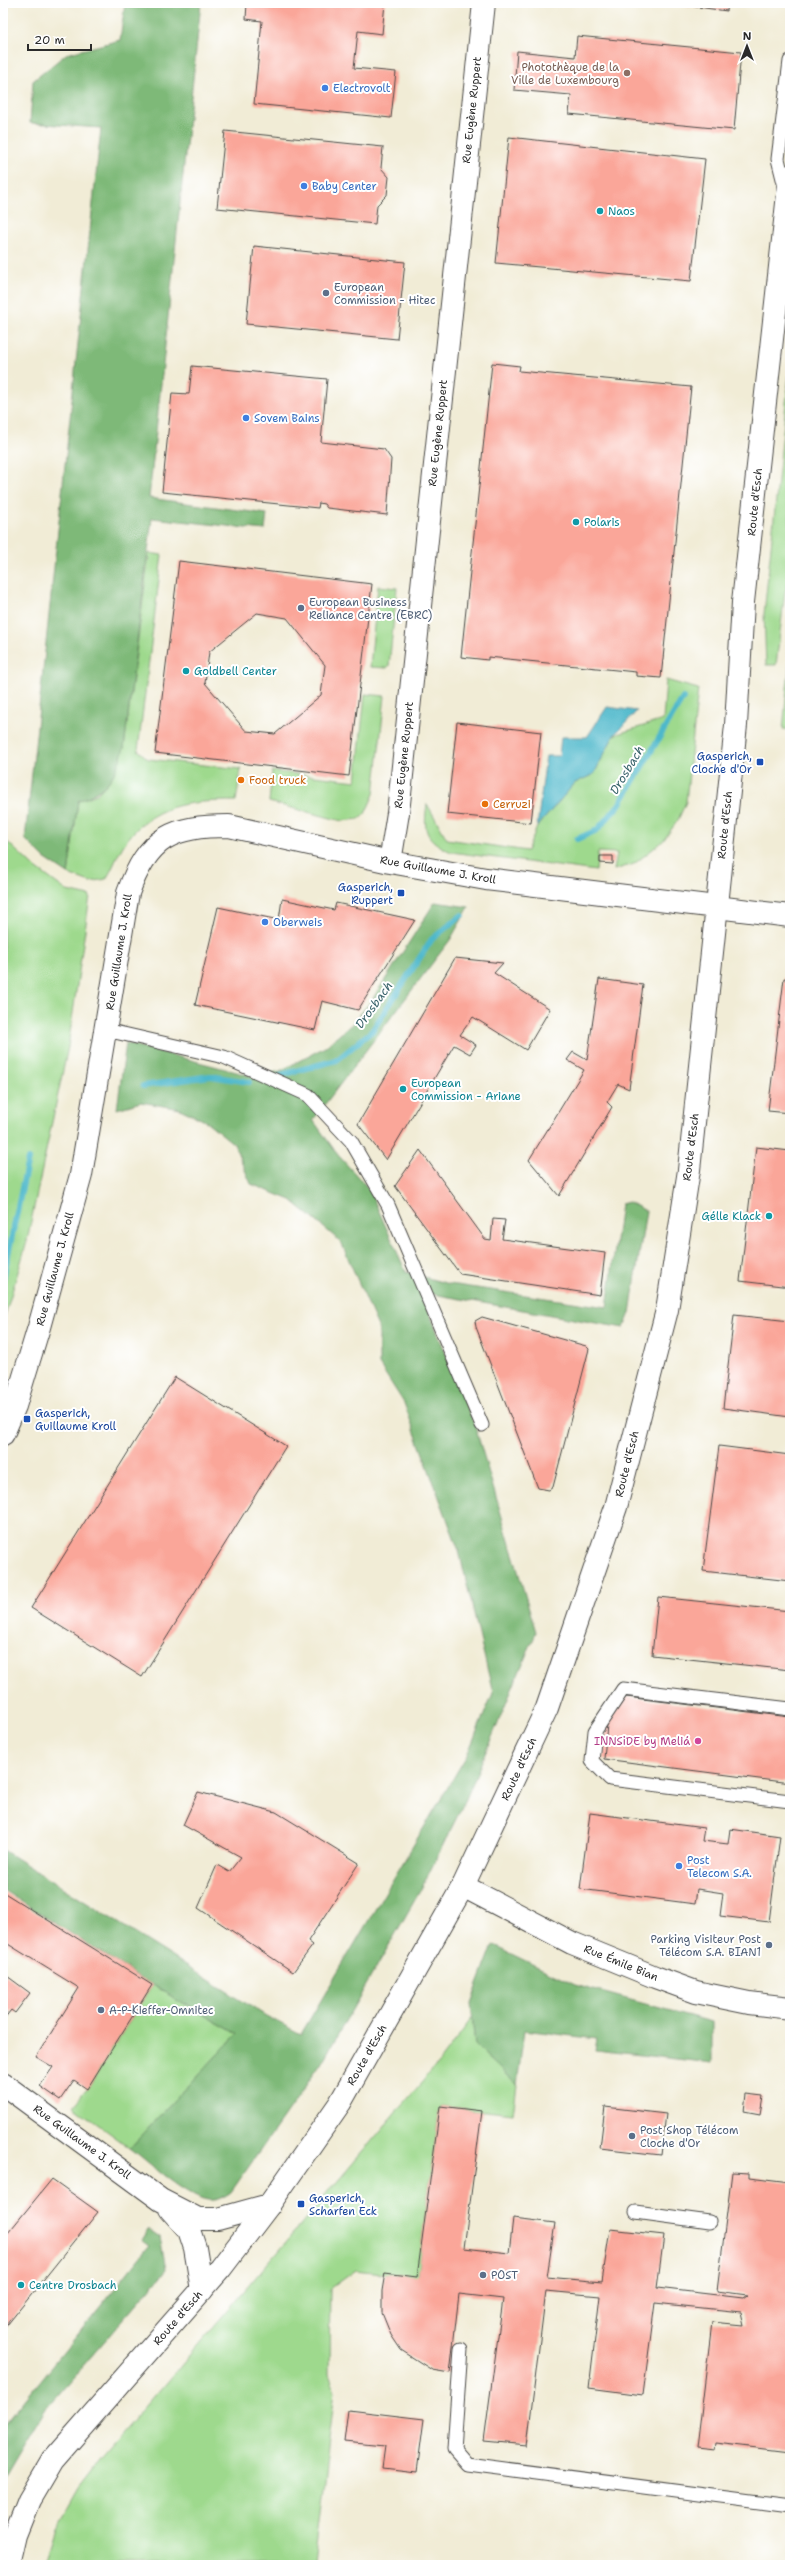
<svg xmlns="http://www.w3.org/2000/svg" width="793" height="2568" font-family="'Shantell Sans',sans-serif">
  <rect width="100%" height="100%" fill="#fff"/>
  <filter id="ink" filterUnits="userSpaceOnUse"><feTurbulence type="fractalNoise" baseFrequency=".025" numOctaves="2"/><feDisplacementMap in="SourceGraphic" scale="8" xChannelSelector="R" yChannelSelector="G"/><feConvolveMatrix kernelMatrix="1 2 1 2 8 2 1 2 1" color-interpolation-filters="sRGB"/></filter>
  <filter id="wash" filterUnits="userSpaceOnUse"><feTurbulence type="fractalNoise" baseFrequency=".012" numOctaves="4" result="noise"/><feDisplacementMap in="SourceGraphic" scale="16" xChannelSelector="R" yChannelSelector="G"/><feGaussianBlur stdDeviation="0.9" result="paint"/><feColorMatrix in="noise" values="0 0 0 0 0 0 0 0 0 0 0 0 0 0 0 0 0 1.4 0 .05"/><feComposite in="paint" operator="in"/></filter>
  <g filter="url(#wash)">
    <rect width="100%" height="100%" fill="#f1ecd6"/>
    <!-- green -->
    <path fill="#9ed98d" stroke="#64825c" d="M790 365V420L787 453 790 498V576L785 592 776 665H766L764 614Z
      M149 553 162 555 138 750 148 759 241 769 236 801C190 801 151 803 123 846 116 857 113 869 106 879L90 882 68 874 78 801 97 794 111 779 124 748Z
      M378 586 397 588 389 666 387 668 370 667Z
      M790 658V730L783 729Z
      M666 680 698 689 686 802 678 820 663 841 634 864 614 870 617 853 598 852 596 871 451 852C425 839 423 832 427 804L447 839 527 851 537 827 575 783 594 774 614 735 663 720Z
      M365 694 385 696 374 794 365 814 359 819 342 821 269 802 272 771 356 781Z
      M3 838 33 866 67 891 90 896 68 1047 26 1245 3 1322Z
      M152 1985 237 2034 130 2148 73 2106 87 2089Z
      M472 2018 475 2045 517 2085 513 2114 440 2106 417 2277 356 2270 330 2289 329 2374 335 2391 314 2565H44L56 2527 78 2488 99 2461 440 2061Z"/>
    <!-- forest -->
    <path fill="#7eb978" stroke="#547252" d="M125 3H201L149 498 267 514 265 530 152 518 124 748C114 779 108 789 78 801L68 874 44 858 25 839 101 128 30 123 33 81 66 54 120 40Z
      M435 902 469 907 450 940 313 1120 338 1155 369 1189 406 1272 449 1284 607 1307 621 1204 629 1202 646 1211 630 1313 624 1328 421 1292 475 1426 536 1632 466 1799 420 1891 321 2064 231 2192C224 2197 217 2201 208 2200 185 2197 149 2162 130 2148L237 2034 152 1985 3 1890V1850L266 2016 301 2034 467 1755 493 1693 459 1551 404 1403 379 1364V1329L341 1242 291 1200 251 1184 234 1144 207 1122 180 1109 141 1102 117 1109 126 1043 252 1076 280 1071 325 1047 352 1024 372 1000Z
      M493 1945 575 1985 712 2022V2063L595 2050 597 2039 524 2030 517 2085 475 2045 471 2003Z
      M148 2229 160 2237 166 2270 45 2410 3 2481V2427L149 2246 141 2240Z"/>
    <!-- water -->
    <path fill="#4eb8cb" stroke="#3c727b" d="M607 707 637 711 614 735 594 774 575 783 537 827 546 756H559L561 737H587Z"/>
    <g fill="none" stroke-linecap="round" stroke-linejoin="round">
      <!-- stream -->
      <path stroke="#4eb8cb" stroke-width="6" d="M577 839 597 830 619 805 683 698
        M281 1075 337 1060 372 1031 432 939 462 915
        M143 1086 210 1076 249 1082
        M3 1279 28 1159"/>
    </g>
    <g id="blocks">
      <!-- building -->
      <path fill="#faa699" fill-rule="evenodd" d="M247 3H385L382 34 358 31 354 68 396 72 391 118 254 104 262 21 246 19Z
        M667 3H728L727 11Z
        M577 36 741 52 734 130 569 114 571 95 514 90 517 51 575 57Z
        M225 131 383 147 381 168 389 177 387 195 377 205 375 224 217 208Z
        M509 137 705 159 691 281 496 263Z
        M254 246 405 262 397 339 246 324Z
        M492 363 520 366 519 371 691 387 661 678 636 676V672L488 657V660L461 657Z
        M192 366 327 379 321 442 384 449 391 459 387 515 327 508 324 504 319 503 318 508 162 492 172 393 189 394Z
        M179 561 372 584 349 776 155 753ZM257 613 287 618 325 665 321 695 275 734 246 731 205 683 209 652Z
        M457 722 541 732 531 823 447 814Z
        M600 856H613V864L600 863Z
        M282 899 334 910 336 903 415 920 358 1010 322 1001 315 1030 195 1005 218 907 279 920Z
        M455 958 503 963 494 973 550 1009 526 1050 473 1017 460 1035 476 1045 470 1054 454 1045 386 1160 358 1124Z
        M784 978 790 979V1113L768 1111Z
        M599 979 643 985 629 1089 618 1084 607 1102 612 1107 559 1196 529 1160 584 1070 567 1060 573 1052 587 1060Z
        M756 1147 790 1151V1287L740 1281Z
        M420 1150 485 1239 491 1240 493 1219 505 1220 502 1239 605 1253 600 1295 460 1274 395 1186Z
        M734 1315 790 1321V1417L723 1408Z
        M482 1317 586 1346 589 1349 553 1487 549 1490 538 1488 476 1327 475 1321Z
        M175 1377 286 1446 142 1677 31 1608Z
        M719 1446 790 1455V1581L703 1571Z
        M658 1597 790 1611V1670L652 1655Z
        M626 1697 790 1717V1783L604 1759 607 1724Z
        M198 1792 276 1812 359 1863 308 1941 313 1945 293 1972 198 1908 217 1865 229 1872 241 1857 183 1825Z
        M590 1813 704 1828 702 1841 728 1844 730 1829 780 1836 769 1922 720 1916 723 1893 697 1889 695 1904 580 1889Z
        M3 1892 152 1985 87 2089 74 2080 60 2100 40 2086 53 2067 36 2057 79 1988 3 1941Z
        M3 1973 30 1993 15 2013 11 2010 3 2020Z
        M746 2094 763 2096 760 2114 744 2111Z
        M440 2106 482 2111 464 2248 509 2253 513 2218 555 2223 547 2277 602 2282 610 2229 664 2235 657 2288 743 2298 747 2295 717 2291 732 2172 749 2173V2178L790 2183V2452L716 2443 715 2450 697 2448 712 2322 744 2325 741 2312 655 2303 643 2395 589 2388 600 2296 546 2291 527 2445 484 2441 503 2299 459 2294 450 2373 432 2370 401 2350 391 2335 382 2313V2291L385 2273 417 2277Z
        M605 2107 666 2114 661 2155 600 2148Z
        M52 2179 98 2212 3 2330V2239Z
        M348 2410 424 2419 417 2472 382 2468 385 2446 344 2442Z"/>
    </g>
  </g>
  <g filter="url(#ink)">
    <use href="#blocks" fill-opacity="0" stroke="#494845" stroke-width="1"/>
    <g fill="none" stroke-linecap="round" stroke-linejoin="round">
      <!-- lane casing -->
      <g stroke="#494845" stroke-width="15">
        <path id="lane" d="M785 187 778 159 790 61
          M106 1030 224 1057 308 1095 351 1141 388 1205 482 1425
          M790 1709 623 1689 595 1731 592 1761 610 1779 790 1801
          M636 2212 709 2222
          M461 2349 454 2449 467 2464 790 2506"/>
      </g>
      <!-- street casing -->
      <g stroke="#494845" stroke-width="24">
        <path id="street" d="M390 862 398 813 484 3
          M3 1434 15 1406 39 1327 81 1175 128 893C148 837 172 826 229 826L390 862 486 879 790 916
          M463 1886 572 1943 655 1977 696 1992 749 2003 790 2008
          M3 2084 161 2200 198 2219H218L269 2205
          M170 2209 189 2230 195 2248 202 2290"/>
      </g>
      <!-- primary casing -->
      <g stroke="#494845" stroke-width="24">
        <path id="primary" d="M8 2565 15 2535 29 2500 52 2461 221 2268 269 2205 340 2103 463 1886 547 1708 616 1507 667 1310 689 1170 736 725 743 602 790 176"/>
      </g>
      <!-- lane -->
      <use href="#lane" stroke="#fff" stroke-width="13"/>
      <!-- street -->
      <use href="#street" stroke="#fff" stroke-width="22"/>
      <!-- primary -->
      <use href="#primary" stroke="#fff" stroke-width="22"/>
    </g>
  </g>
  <!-- markers -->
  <circle fill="#8d6e63" stroke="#fff" stroke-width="1.5" cx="627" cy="73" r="4"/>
  <g fill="#3f7fe0" stroke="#fff" stroke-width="1.5">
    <circle cx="325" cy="88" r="4"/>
    <circle cx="304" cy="186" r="4"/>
    <circle cx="246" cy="418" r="4"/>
    <circle cx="265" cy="922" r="4"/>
    <circle cx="679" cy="1866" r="4"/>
  </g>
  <g fill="#0f9aa8" stroke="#fff" stroke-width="1.5">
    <circle cx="600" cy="211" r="4"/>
    <circle cx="576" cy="522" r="4"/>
    <circle cx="186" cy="671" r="4"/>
    <circle cx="403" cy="1089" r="4"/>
    <circle cx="769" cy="1216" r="4"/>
    <circle cx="21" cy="2285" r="4"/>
  </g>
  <g fill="#5c6f8a" stroke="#fff" stroke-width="1.5">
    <circle cx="326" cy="293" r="4"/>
    <circle cx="301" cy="608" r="4"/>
    <circle cx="769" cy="1945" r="4"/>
    <circle cx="101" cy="2010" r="4"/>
    <circle cx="632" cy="2136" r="4"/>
    <circle cx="483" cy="2275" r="4"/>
  </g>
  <g fill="#1a4fb4" stroke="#fff" stroke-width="1.5">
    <rect x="756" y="758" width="8" height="8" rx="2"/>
    <rect x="397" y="889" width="8" height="8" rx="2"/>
    <rect x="23" y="1415" width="8" height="8" rx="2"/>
    <rect x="297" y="2200" width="8" height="8" rx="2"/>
  </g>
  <g fill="#e8710a" stroke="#fff" stroke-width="1.5">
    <circle cx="241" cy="780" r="4"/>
    <circle cx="485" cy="804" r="4"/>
  </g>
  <circle fill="#d1479c" stroke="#fff" stroke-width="1.5" cx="698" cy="1741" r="4"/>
  <g text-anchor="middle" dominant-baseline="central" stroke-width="4" stroke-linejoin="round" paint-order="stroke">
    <!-- education labels -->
    <g font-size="11" fill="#785e54" stroke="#fff" text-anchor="end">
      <text x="619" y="67">Photothèque de la<tspan x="619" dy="13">Ville de Luxembourg</tspan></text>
    </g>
    <!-- shop labels -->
    <g font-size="11" fill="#366cbe" stroke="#fff" text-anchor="start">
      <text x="333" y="88">Electrovolt</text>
      <text x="312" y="186">Baby Center</text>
      <text x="254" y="418">Sovem Bains</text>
      <text x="273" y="922">Oberweis</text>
      <text x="687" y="1860">Post<tspan x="687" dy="13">Telecom S.A.</tspan></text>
    </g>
    <!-- street labels -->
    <g font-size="11" fill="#2b2b2b" stroke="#fff">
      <text transform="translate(472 110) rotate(-84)">Rue Eugène Ruppert</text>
      <text transform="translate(438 433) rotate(-84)">Rue Eugène Ruppert</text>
      <text transform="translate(755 502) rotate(-84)">Route d'Esch</text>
      <text transform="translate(404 755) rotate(-84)">Rue Eugène Ruppert</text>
      <text transform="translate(725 825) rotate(-84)">Route d'Esch</text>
      <text transform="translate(438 870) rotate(10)">Rue Guillaume J. Kroll</text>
      <text transform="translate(119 952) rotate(-81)">Rue Guillaume J. Kroll</text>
      <text transform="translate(691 1147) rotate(-83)">Route d'Esch</text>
      <text transform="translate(55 1269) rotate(-75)">Rue Guillaume J. Kroll</text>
      <text transform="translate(627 1464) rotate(-76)">Route d'Esch</text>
      <text transform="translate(519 1769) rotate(-65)">Route d'Esch</text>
      <text transform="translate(621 1963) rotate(22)">Rue Émile Bian</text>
      <text transform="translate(367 2055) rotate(-60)">Route d'Esch</text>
      <text transform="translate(82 2142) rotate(36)">Rue Guillaume J. Kroll</text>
      <text transform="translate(178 2318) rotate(-49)">Route d'Esch</text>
    </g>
    <!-- culture labels -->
    <g font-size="11" fill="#0d838f" stroke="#fff" text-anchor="start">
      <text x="608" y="211">Naos</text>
      <text x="584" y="522">Polaris</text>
      <text x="194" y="671">Goldbell Center</text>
      <text x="411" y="1083">European<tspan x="411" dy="13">Commission - Ariane</tspan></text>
      <text x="761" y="1216" text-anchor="end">Gélle Klack</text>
      <text x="29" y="2285">Centre Drosbach</text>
    </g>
    <!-- service labels -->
    <g font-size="11" fill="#4e5e75" stroke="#fff" text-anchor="start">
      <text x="334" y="287">European<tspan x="334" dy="13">Commission - Hitec</tspan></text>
      <text x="309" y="602">European Business<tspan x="309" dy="13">Reliance Centre (EBRC)</tspan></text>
      <text x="761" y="1939" text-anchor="end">Parking Visiteur Post<tspan x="761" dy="13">Télécom S.A. BIAN1</tspan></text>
      <text x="109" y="2010">A-P-Kieffer-Omnitec</text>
      <text x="640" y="2130">Post Shop Télécom<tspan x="640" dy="13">Cloche d'Or</tspan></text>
      <text x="491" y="2275">POST</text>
    </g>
    <!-- transit labels -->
    <g font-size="11" fill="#164399" stroke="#fff" text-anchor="end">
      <text x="752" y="756">Gasperich,<tspan x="752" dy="13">Cloche d'Or</tspan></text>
      <text x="393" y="887">Gasperich,<tspan x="393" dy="13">Ruppert</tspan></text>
      <text x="35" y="1413" text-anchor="start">Gasperich,<tspan x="35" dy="13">Guillaume Kroll</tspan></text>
      <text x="309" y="2198" text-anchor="start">Gasperich,<tspan x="309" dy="13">Scharfen Eck</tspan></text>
    </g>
    <!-- food labels -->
    <g font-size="11" fill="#c56008" stroke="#fff" text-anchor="start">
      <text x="249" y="780">Food truck</text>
      <text x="493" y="804">Cerruzi</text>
    </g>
    <!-- hotel labels -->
    <g font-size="11" fill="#b23c85" stroke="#fff" text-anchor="end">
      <text x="690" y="1741">INNSiDE by Meliá</text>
    </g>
    <!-- water labels -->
    <g font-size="12" font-style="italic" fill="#39636b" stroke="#fff">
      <text transform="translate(627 770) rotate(-59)">Drosbach</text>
      <text transform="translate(374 1005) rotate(-54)">Drosbach</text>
    </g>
  </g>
  <!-- margin -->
  <rect width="793" height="2568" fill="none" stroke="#fff" stroke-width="16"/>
  <!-- north arrow -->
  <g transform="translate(747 46)" stroke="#ffffff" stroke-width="3" paint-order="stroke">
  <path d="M0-3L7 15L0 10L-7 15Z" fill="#2b2b2b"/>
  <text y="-6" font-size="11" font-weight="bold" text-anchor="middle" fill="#2b2b2b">N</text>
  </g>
  <!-- scale -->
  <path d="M28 44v6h63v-6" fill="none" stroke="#2b2b2b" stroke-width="2"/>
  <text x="34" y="44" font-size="12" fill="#2b2b2b" stroke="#ffffff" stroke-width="3" paint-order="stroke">20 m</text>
</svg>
